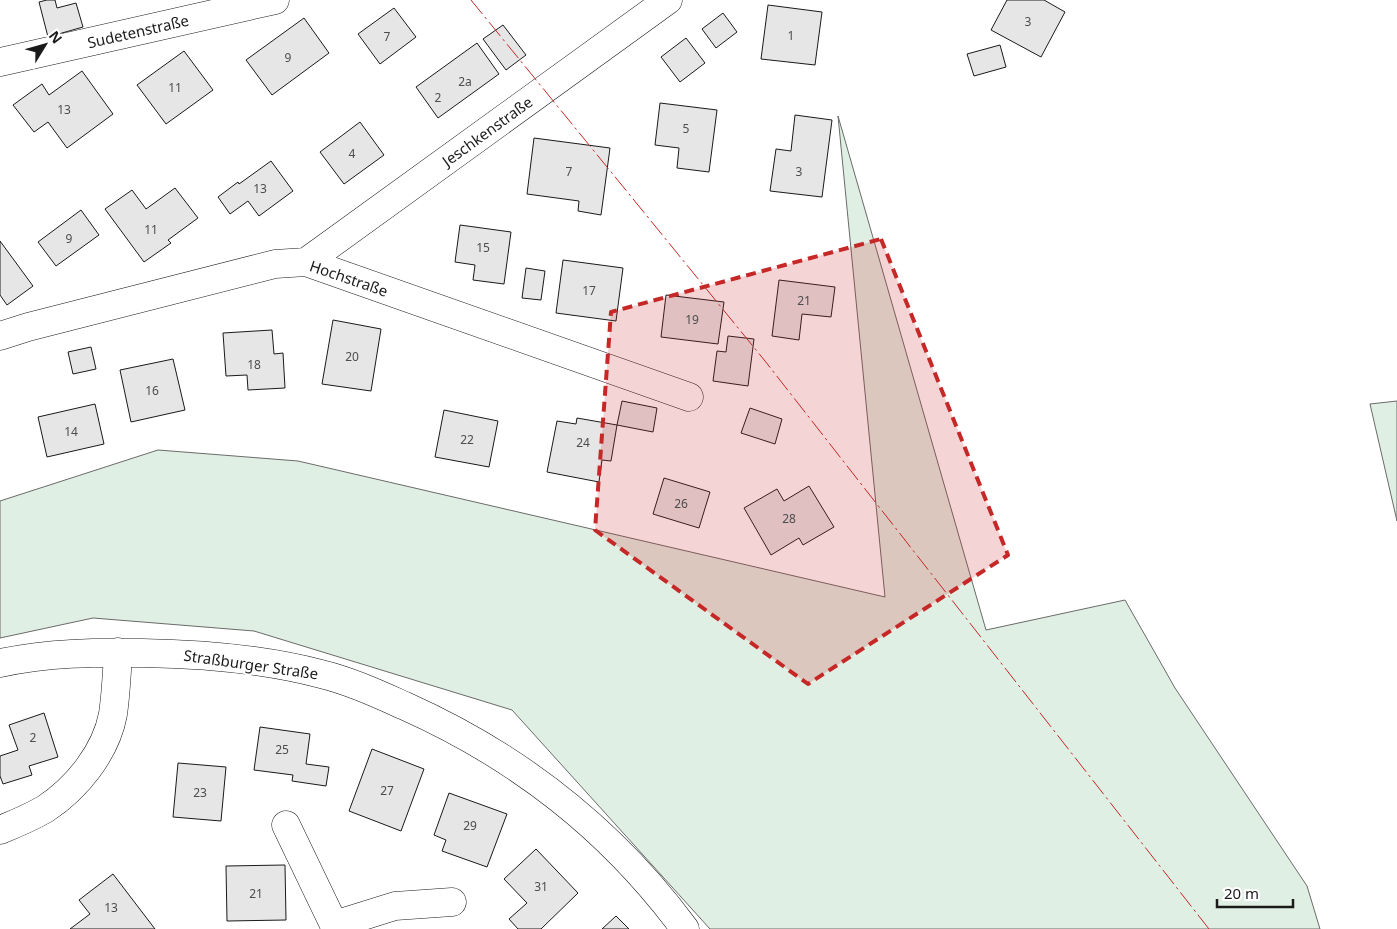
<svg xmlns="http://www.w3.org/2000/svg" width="1397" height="929" font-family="'Noto Sans',sans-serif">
  <rect width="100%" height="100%" fill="#fff"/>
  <!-- green -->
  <path fill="#e0efe3" stroke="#6a6a6a" d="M838 116 986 630 1125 600 1175 688 1307 886 1320 929H710L512 710 254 631 93 618 0 638V501L158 450 298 461 885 597Z
    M1397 401V521L1370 404Z"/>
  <!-- building -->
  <path fill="#e6e6e6" stroke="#1a1a1a" d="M47 0H55L57 8 76 3 83 27 48 37 39 2Z
    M1007 0H1044L1065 12 1041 57 991 30Z
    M768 5 822 12 815 65 761 59Z
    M394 8 416 37 380 64 358 34Z
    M723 13 737 32 716 48 702 29Z
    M304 18 329 53 272 95 246 60Z
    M503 25 526 55 506 70 483 39Z
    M686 38 705 63 680 82 661 57Z
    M477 43 499 74 438 118 416 87Z
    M1000 45 1006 67 974 76 967 54Z
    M184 51 213 90 166 124 137 85Z
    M82 71 113 114 67 148 48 122 34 132 13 105 42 84 49 95Z
    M660 103 717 110 709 172 677 168 679 148 655 145Z
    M795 115 832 120 822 197 770 191 776 149 791 151Z
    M360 122 384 155 344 184 320 152Z
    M534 138 610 148 601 215 578 211 579 201 527 194Z
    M271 161 293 191 259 216 248 201 230 214 218 197 238 182 239 184Z
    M175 188 198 218 168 240 171 243 144 262 105 209 132 190 146 209Z
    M81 210 99 235 56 266 38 242Z
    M460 225 511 232 504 284 473 280 475 265 455 262Z
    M0 241 33 286 7 305 0 295Z
    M563 260 623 268 616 321 556 313Z
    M526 268 545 271 541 300 522 298Z
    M779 280 835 287 831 317 802 314 799 340 772 336Z
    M666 295 724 302 718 344 661 337Z
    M333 320 381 329 371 391 322 384Z
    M272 330 274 354 283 353 285 388 248 390 247 375 226 376 223 333Z
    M728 336 754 339 748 386 713 381 717 351 726 352Z
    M91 347 96 369 73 374 68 352Z
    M173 359 185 410 131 422 120 370Z
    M622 401 657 408 653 432 617 425Z
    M95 404 104 444 47 457 38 417Z
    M750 408 782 419 775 444 741 433Z
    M444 410 498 421 489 467 435 457Z
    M577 418 617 425 611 461 602 460 599 482 547 472 557 421 576 424Z
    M664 478 710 492 699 528 653 514Z
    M809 486 834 527 803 545 799 538 771 555 744 508 777 489 784 501Z
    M44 713 58 757 29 766 32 775 3 784 0 776V756L18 750 9 725Z
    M260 727 310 734 306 764 329 767 326 786 292 781 293 775 254 770Z
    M372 749 424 769 401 831 349 811Z
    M178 763 226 767 221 821 173 817Z
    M449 793 507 814 487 867 442 851 446 840 434 835Z
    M536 849 578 893 541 929H518L509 919 527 903 504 879Z
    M285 865 286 920 227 921 226 866Z
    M113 874 155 929H70L90 914 79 900Z
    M616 916 629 929H602Z"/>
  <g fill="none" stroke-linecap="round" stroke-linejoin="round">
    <!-- minor casing -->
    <g stroke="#1a1a1a" stroke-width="29">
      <path id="minor" d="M0 62 275 0
        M306 262 668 0
        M0 336 28 327 275 264 306 262 689 397
        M0 663C48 653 95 652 143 653 202 654 264 659 321 674 350 681 378 694 405 706 519 757 611 829 685 929
        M286 825 336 929
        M0 830C15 824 31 817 45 809 77 788 106 752 113 714 116 693 117 673 118 652
        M334 925 395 906 452 902"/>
    </g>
    <!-- minor -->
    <use href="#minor" stroke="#fff" stroke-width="28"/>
    <!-- power -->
    <path stroke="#c62828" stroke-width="1" stroke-dasharray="18 4 2.5 4" stroke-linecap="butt" d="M471 0 765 361 1209 929"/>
  </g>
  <!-- marked area -->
  <path fill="#c62828" fill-opacity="0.2" stroke="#c62828" stroke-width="4" stroke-dasharray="10 6" stroke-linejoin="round" d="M881 239 1008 555 808 684 595 530 611 312Z"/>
  <g text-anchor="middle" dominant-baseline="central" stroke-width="4" stroke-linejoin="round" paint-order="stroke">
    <!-- number labels -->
    <g font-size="12" fill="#4d4d4d">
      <text x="1028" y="21">3</text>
      <text x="791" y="35">1</text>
      <text x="387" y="36">7</text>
      <text x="288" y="57">9</text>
      <text x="465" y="81">2a</text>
      <text x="175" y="87">11</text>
      <text x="438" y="97">2</text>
      <text x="64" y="109">13</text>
      <text x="686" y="128">5</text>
      <text x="352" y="153">4</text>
      <text x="569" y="171">7</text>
      <text x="799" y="171">3</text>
      <text x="260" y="188">13</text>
      <text x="151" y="229">11</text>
      <text x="69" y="238">9</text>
      <text x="483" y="247">15</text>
      <text x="589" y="290">17</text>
      <text x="804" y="300">21</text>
      <text x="692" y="319">19</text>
      <text x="352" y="356">20</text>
      <text x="254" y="364">18</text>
      <text x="152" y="390">16</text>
      <text x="71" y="431">14</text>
      <text x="467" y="439">22</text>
      <text x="583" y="442">24</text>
      <text x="681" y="503">26</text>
      <text x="789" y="518">28</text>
      <text x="33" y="737">2</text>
      <text x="282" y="749">25</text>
      <text x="387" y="790">27</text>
      <text x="200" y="792">23</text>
      <text x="470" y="825">29</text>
      <text x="541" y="886">31</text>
      <text x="256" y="893">21</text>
      <text x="111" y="907">13</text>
    </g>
    <!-- street labels -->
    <g font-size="15" fill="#1a1a1a" stroke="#fff">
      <text transform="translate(138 31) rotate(-13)">Sudetenstraße</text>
      <text transform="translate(487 131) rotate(-36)">Jeschkenstraße</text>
      <text transform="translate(349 278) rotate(19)">Hochstraße</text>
      <text transform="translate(251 664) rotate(8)">Straßburger Straße</text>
    </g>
  </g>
  <!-- north arrow -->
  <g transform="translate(45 45) rotate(53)" stroke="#ffffff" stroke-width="4" paint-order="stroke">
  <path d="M0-4L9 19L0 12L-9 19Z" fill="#1a1a1a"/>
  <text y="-8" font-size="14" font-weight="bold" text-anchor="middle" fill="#1a1a1a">N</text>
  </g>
  <!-- scale -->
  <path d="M1217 899v8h76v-8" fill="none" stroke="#1a1a1a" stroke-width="2.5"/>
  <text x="1224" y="899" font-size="15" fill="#1a1a1a" stroke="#ffffff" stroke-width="4" paint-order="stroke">20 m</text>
</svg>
